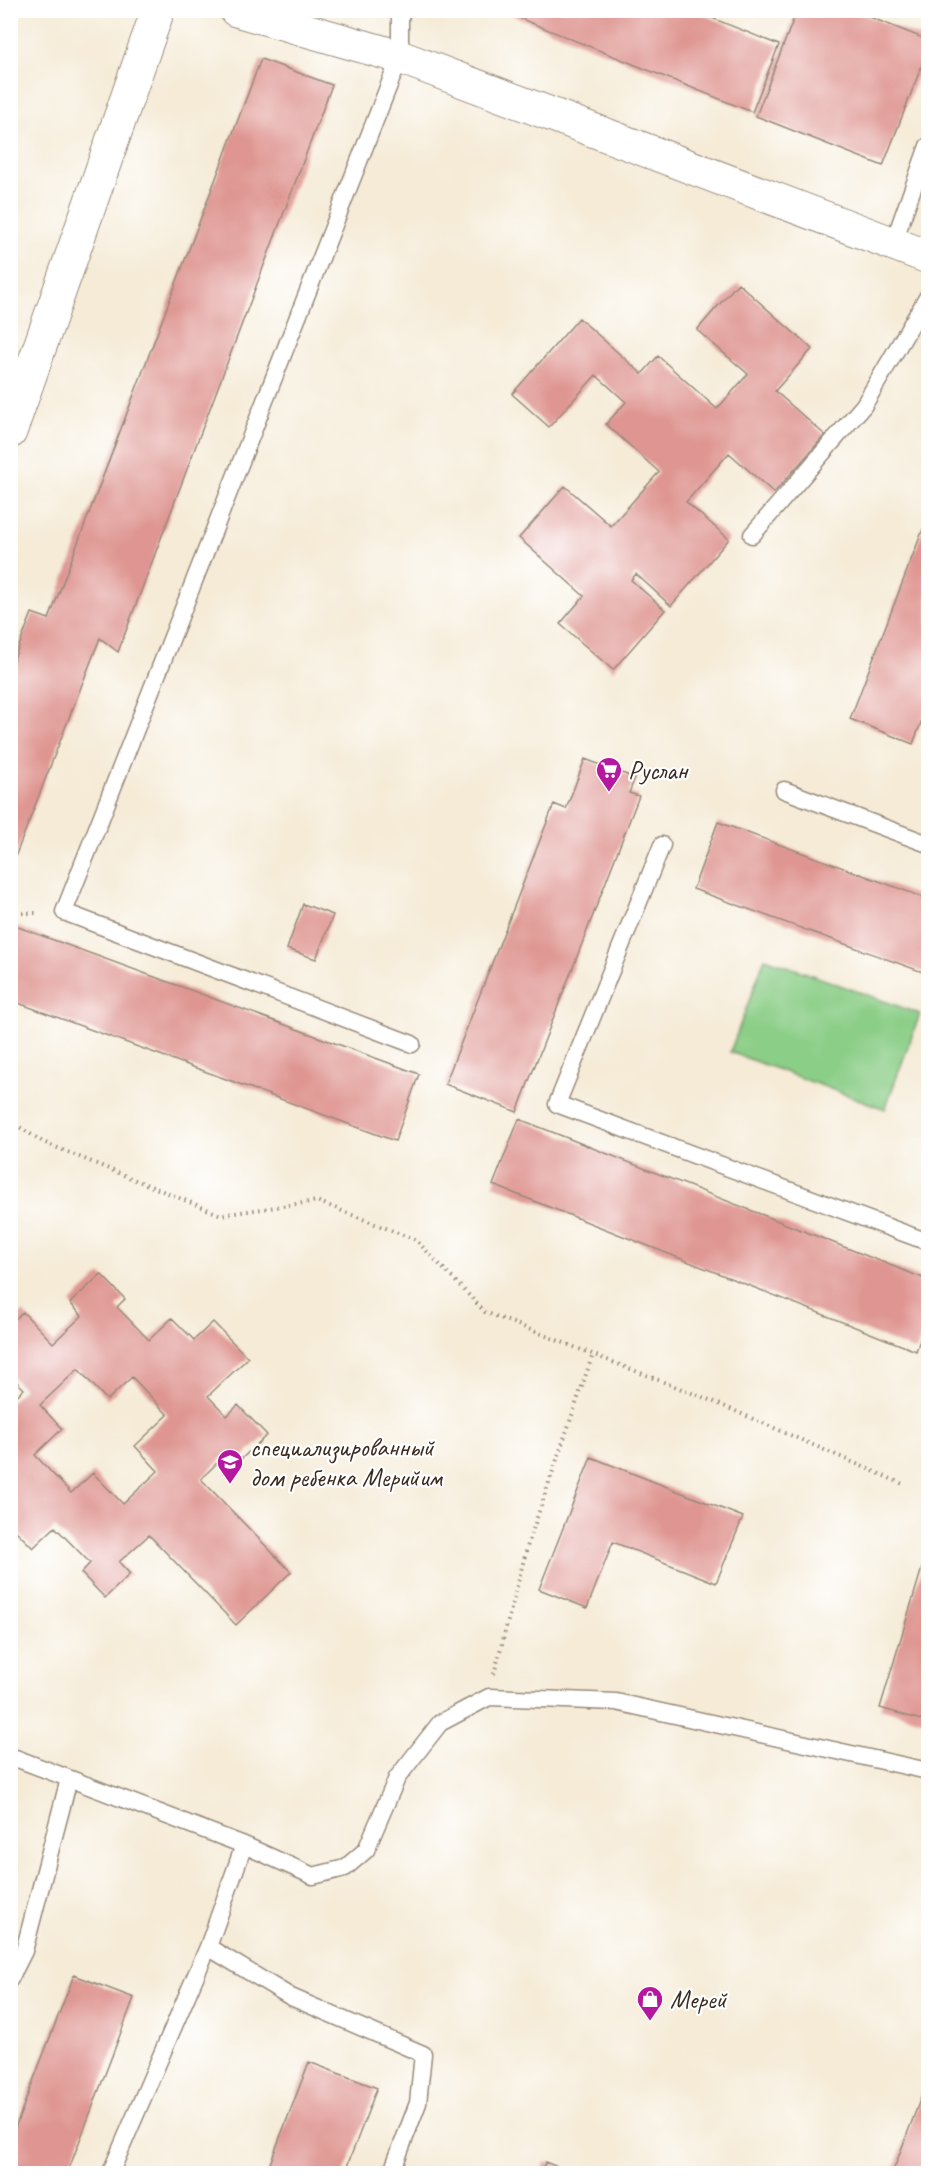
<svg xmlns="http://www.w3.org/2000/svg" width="939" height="2184" font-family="Caveat,sans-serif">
  <rect width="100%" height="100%" fill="#fff"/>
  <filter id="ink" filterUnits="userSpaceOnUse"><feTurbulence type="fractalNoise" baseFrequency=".0167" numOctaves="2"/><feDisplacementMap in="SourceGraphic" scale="12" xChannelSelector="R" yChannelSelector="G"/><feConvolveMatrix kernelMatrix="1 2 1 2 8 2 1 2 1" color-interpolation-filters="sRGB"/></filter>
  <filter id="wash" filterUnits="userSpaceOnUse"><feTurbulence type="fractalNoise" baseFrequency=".008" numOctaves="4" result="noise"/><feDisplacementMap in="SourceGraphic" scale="24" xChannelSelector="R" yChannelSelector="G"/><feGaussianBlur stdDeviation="1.35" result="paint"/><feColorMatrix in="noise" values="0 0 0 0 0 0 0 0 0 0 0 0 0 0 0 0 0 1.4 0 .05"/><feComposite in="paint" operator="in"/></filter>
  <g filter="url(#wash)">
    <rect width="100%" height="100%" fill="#f5ebd7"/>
    <!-- green -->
    <path fill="#8bce87" stroke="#637c52" stroke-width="1.5" d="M765 958 920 1014 885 1109 730 1052Z"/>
    <g id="blocks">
      <!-- building -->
      <path fill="#df9692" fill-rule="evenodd" d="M499 10H692L779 45 752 112Z
        M797 10H852L928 40V49L883 166 756 116Z
        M261 59 332 85 118 652 100 638 10 870V669L32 613 49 619Z
        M738 283 812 349 775 391 825 435 774 493 729 453 686 502 729 539 671 606 636 574 631 580 665 610 613 670 560 624 584 596 519 538 565 486 611 526 659 472 606 424 626 402 596 375 549 427 512 394 579 318 642 374 658 356 717 409 748 374 697 330Z
        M928 516V704L913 744 850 719Z
        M585 759 635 778 629 793 639 796 517 1112 445 1084 554 804 566 809Z
        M718 822 928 899V974L693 889Z
        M303 904 333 915 316 959 287 949Z
        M10 924 419 1074 395 1141 10 1000Z
        M519 1119 928 1280V1318L916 1351 493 1185Z
        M101 1274 125 1299 117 1307 149 1340 172 1318 194 1340 213 1322 248 1358 208 1396 227 1416 238 1405 267 1435 238 1462 228 1452 201 1479 291 1572 236 1625 149 1535 119 1562 130 1574 105 1598 81 1573 90 1563 55 1527 33 1548 15 1530 10 1534V1402L24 1389 10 1375V1324L23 1312 53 1343 82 1316 70 1303ZM78 1369 107 1400 132 1377 168 1415 135 1446 158 1471 123 1504 93 1473 71 1493 35 1455 62 1429 40 1405Z
        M591 1457 743 1517 716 1583 613 1542 587 1608 539 1589Z
        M928 1548V1722L880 1708Z
        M74 1975 134 1998 67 2174H10V2141Z
        M309 2062 377 2088 344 2174H266Z
        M926 2084 928 2085V2174H892Z
        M545 2162 573 2173V2174H541Z"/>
    </g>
  </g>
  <g filter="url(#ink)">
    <use href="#blocks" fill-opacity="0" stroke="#988a7a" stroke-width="1.5"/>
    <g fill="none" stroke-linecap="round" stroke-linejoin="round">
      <!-- service casing -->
      <g stroke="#988a7a" stroke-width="19">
        <path id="service" d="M403 10 400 17V57L64 912 412 1044
          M893 244 928 146
          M752 535 864 405 928 296
          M784 790 928 844
          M662 845 557 1104 928 1242
          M10 1756 244 1845 313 1876 345 1868 366 1850 397 1778 440 1723 489 1697 616 1702 928 1771
          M208 1947 291 1997 423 2054 418 2103 391 2174
          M10 1979 24 1951 69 1779
          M110 2174 208 1947 244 1845"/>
      </g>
      <!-- minor casing -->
      <g stroke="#988a7a" stroke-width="35">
        <path id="minor" d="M236 10 400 57 928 257
          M10 432 158 10"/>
      </g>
      <!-- path -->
      <path stroke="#988a7a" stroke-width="4" stroke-dasharray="1.5 4.5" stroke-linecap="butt" d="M10 913H39
        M10 1121 43 1142 221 1215 317 1201 416 1240 485 1312 712 1401 905 1485
        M494 1674 528 1544 593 1354"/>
      <!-- service -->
      <use href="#service" stroke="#fff" stroke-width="16"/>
      <!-- minor -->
      <use href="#minor" stroke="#fff" stroke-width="33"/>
    </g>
  </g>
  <!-- icons -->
  <defs>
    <g id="supermarket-pin" transform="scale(1.35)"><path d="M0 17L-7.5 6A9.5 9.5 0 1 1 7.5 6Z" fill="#b5179e" stroke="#fff"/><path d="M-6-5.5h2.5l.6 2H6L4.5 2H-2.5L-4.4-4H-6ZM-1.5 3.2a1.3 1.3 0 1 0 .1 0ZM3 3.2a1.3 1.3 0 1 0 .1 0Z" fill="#fff"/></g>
    <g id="school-pin" transform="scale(1.35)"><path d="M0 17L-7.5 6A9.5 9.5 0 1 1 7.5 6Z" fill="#b5179e" stroke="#fff"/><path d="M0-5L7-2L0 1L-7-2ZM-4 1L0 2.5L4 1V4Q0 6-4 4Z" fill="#fff"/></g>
    <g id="shop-pin" transform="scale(1.35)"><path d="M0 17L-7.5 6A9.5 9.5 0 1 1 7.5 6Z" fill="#b5179e" stroke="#fff"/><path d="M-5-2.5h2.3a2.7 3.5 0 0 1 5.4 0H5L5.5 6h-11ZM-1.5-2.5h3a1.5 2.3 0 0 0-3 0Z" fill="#fff"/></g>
  </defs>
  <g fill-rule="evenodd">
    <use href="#supermarket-pin" x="609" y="770"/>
    <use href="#school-pin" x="230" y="1462"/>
    <use href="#shop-pin" x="650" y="1999"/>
  </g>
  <g text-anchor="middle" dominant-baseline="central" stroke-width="4.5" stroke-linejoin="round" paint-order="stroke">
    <!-- poi labels -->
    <g font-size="26" fill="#3b2a1e" stroke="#fff" text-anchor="start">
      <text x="628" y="770">Руслан</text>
      <text x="250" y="1447">специализированный<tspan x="250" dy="30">дом ребенка Мерийим</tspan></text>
      <text x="670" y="1999">Мерей</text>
    </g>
  </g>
  <!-- margin -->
  <rect width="939" height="2184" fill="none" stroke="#fff" stroke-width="36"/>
</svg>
